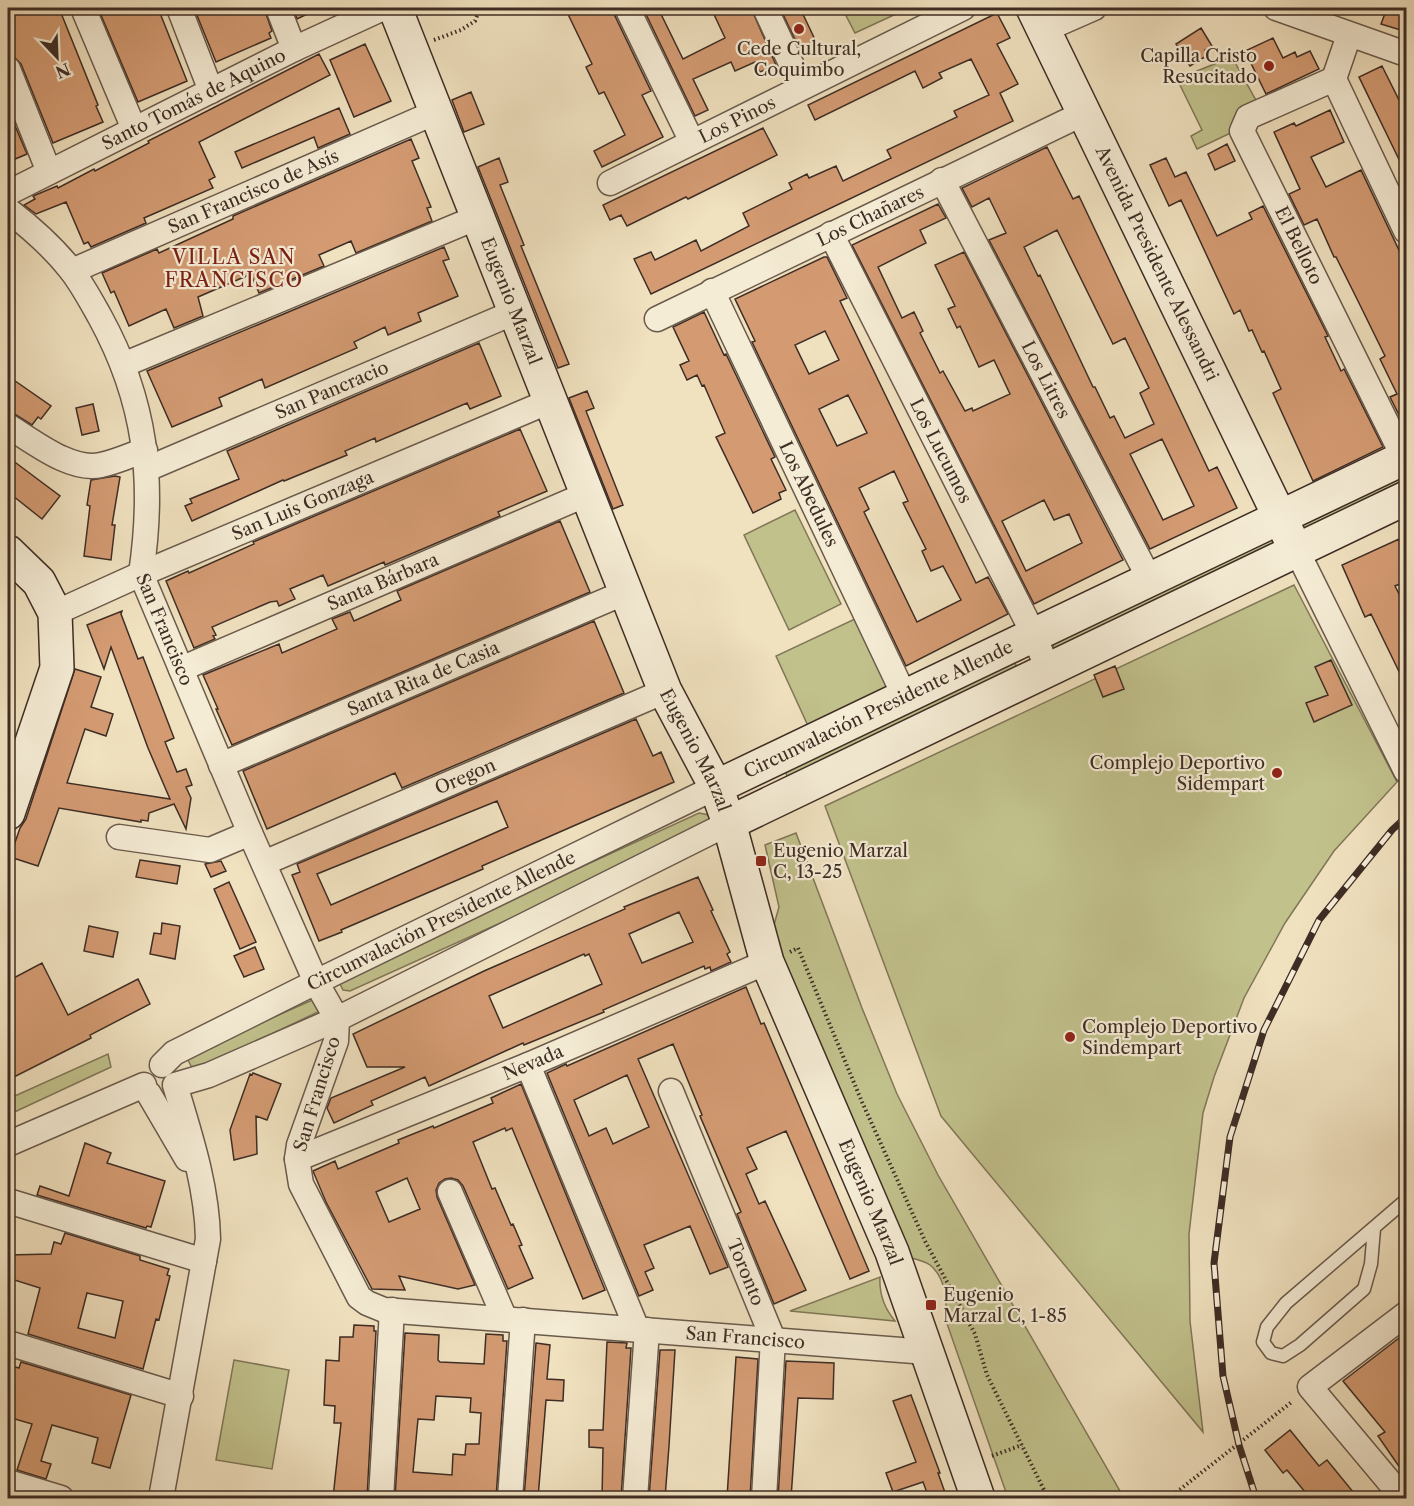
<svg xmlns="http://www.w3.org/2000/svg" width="1414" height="1506" font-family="'Libre Caslon Text',serif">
  <rect width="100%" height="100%" fill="#f0e1bf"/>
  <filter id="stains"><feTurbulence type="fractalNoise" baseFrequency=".00333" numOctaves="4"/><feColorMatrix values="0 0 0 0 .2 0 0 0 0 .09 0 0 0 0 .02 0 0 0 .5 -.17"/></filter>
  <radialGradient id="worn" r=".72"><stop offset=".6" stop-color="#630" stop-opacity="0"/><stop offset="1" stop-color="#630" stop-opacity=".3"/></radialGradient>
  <!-- green -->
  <path fill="#c1c18c" stroke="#807758" stroke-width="1.5" d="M842 8H909L855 33Z
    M1232 57 1258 104 1235 131 1197 149 1191 136 1202 130 1177 79Z
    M1406 476V493L1309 539 1301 526Z
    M795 510 841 604 789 630 744 535Z
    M1278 537 1285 543 1057 652 1053 647 1054 643Z
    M1294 585 1397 782 1334 851 1285 923 1244 998 1214 1077 1203 1113 1189 1234 1190 1321 1203 1432 941 1116 825 806Z
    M857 618 893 690 809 728 776 656Z
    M1013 660 1016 665 1014 669 789 780 783 767Z
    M699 813 709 815 712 821 708 829 350 991 343 990 339 982 346 975Z
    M796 833 862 1008 897 1094 938 1175 1124 1498H1008L945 1318C948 1301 945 1277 930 1265 925 1261 915 1259 908 1257L772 932 779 907 765 845Z
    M317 998 322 1010 198 1069 191 1066 188 1060 190 1054Z
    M108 1054 111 1067 8 1115V1099Z
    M880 1277C879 1293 885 1309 895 1321L790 1311Z
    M234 1360 289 1370 272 1469 216 1460Z"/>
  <!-- building -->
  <path fill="#d49b73" stroke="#3e2d25" stroke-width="1.5" fill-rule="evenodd" d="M8 8H59L98 105 96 106 103 122 53 143 21 64 13 56 8 43Z
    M98 8H158L187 81 138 102Z
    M194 8H264L272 31 269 33 271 38 216 62Z
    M293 8H320L297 19Z
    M565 8H613L614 14 651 91 642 95 663 137 602 167 594 151 625 135 604 92 599 94 586 67 592 64Z
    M643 8H658L683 59 725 38 711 8H751L776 65 760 72 755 62 735 71 731 62 693 79 708 110 695 116Z
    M780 8H800L818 46 802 54Z
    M1387 8H1407V32L1381 24Z
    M997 13 1010 38 997 44 1018 84 1000 93 1013 121 651 294 634 259 651 252 655 260 696 240 701 251 749 226 743 213 792 189 789 183 807 174 809 178 836 166 843 181 891 158 887 150 957 117 954 111 989 95 971 59 939 73 942 78 923 88 915 71 815 120 808 105Z
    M1201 28 1212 46 1205 50 1208 55 1190 66 1176 44Z
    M1273 38 1283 58 1295 52 1297 57 1310 51 1319 69 1266 94 1245 51Z
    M365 44 391 101 354 117 330 60Z
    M319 54 330 75 199 142 215 177 209 180 213 188 144 218 146 223 91 247 88 242 84 244 66 202 36 214 24 205 35 199 33 196 57 186 58 188 94 169 95 171 149 143 148 141Z
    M1382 66 1407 116V176L1359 77Z
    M471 92 484 124 464 132 452 100Z
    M339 108 350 134 318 148 314 137 242 168 235 152Z
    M1330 110 1344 142 1311 157 1326 187 1361 170 1407 267V431L1390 397 1397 394 1380 359 1385 356 1357 299 1336 257H1334L1317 219 1304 225 1289 194 1300 189 1274 132 1294 123 1296 126Z
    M13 121 27 154 8 162V124Z
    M763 128 777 155 688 199 686 197 627 226 621 215 610 220 603 205Z
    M411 139 419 158 412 161 431 207 427 208 432 221 356 253 351 241 319 255 324 266 259 293 251 274 198 297 203 316 174 328 166 309 129 326 114 291 111 293 102 273 157 249 159 253 233 219V216Z
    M1227 144 1235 161 1215 170 1208 154Z
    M1047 147 1073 199 1079 196 1209 471 1217 467 1237 508 1150 549 989 240 1006 233 989 198 972 207 962 188ZM1057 230 1113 344 1125 338 1149 388 1140 393 1154 424 1125 438 1114 416 1110 418 1095 387H1093L1040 275 1038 276 1024 247ZM1162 439 1194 506 1163 520 1130 454Z
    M499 158 508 182 500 185 524 245 521 246 569 364 558 368 478 167Z
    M1166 158 1175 177 1186 172 1217 236 1252 219 1249 213 1263 206 1328 336 1325 337 1341 371 1344 369 1383 447 1313 481 1273 393 1281 389 1264 351 1262 352 1252 330 1249 331 1240 310 1234 314 1181 200 1169 206 1150 165Z
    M938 204 946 218 920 230 926 243 878 267 902 318 914 312 923 331 920 333 940 373 943 371 965 411 972 408 973 411 1010 394 994 360 979 367 960 326 957 328 948 309 955 306 935 265 964 252 1123 560 1034 604 852 245ZM1044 500 1054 520 1069 514 1082 543 1026 571 1002 521Z
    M444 247 449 259 443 261 458 296 418 313 421 321 388 335 385 327 354 342 357 348 265 388 262 379 219 398 222 406 172 427 147 371Z
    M824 257H827L847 298 840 301 976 583 988 577 1008 614 906 666 752 342 755 341 735 299ZM825 331 839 360 809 374 795 345ZM848 395 867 433 837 446 819 409ZM894 471 908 501 903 503 926 549 922 551 931 571 943 566 961 600 917 622 864 512 869 509 859 488Z
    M704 312 724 355 726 354 775 457 771 459 786 490 779 493 781 499 753 513 716 437 725 433 704 385 702 386 697 375 687 380 680 365 689 361 673 327Z
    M479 343 501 396 470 409 467 403 376 442 375 438 345 451 347 455 284 481 283 480 192 521 185 506 192 503 190 499 239 479 227 451Z
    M8 376 51 406 41 419 38 417 32 425 8 410Z
    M587 391 594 408 586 411 623 505 613 509 569 398Z
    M93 404 99 431 82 435 76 408Z
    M520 429 547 491 498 512 500 516 385 565 384 562 328 586 323 575 290 589 295 599 279 606 277 601 270 602 212 627 216 635 213 636 215 639 194 648 166 581 188 571 189 573 254 544 253 542Z
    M8 457 60 496 42 519 8 492Z
    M115 476 120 477 112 525H115L111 560 84 556 90 506 87 505 91 480Z
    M560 521 590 592 232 745 216 709H218L203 675 279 644 282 653 337 629 332 619 350 612 354 621 401 600 397 591Z
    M1399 539 1402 546 1407 543V581L1395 586 1407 610V688L1371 614 1365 617 1342 565Z
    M122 611 121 614 138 659 143 657 174 738 165 742 177 772 186 769 192 785 186 787 191 798 186 829 174 804 149 813 148 821 141 820V822L59 808 38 866 10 857 20 828 26 819 75 669 101 677 91 707 113 714 106 736 85 729 67 783 170 799 148 748 111 647 104 669 87 625Z
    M594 621 624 693 402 788 395 773 267 829 243 771Z
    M1331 660 1352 705 1314 722 1306 703 1328 695 1315 667Z
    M1115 666 1124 689 1103 697 1094 675Z
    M636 719 653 756 661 752 674 782 482 866 483 869 341 930 342 932 319 941 292 875 300 872 297 864ZM497 801 508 827 331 905 317 874Z
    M140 860 180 866 177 884 136 877Z
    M221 861 226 871 211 877 205 864Z
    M698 877 713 910 711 911 730 952 727 954 731 962 711 971 710 967 705 969 704 966 603 1010 604 1012 524 1045 523 1043 429 1086 425 1077 371 1101 373 1105 334 1123 327 1108 331 1098 405 1067H367L353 1034 484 971 625 909 624 907ZM679 912 693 942 642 963 629 934ZM584 954 585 956 589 954 602 984 503 1028 489 996Z
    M229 882 256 942 240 949 214 889Z
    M162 923 180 926 175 959 150 954 154 933 161 934Z
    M89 926 118 932 113 957 84 951Z
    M255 947 264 969 244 977 234 956Z
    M42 963 68 1015 138 979 150 1004 90 1035 91 1038 8 1080V981Z
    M746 987 761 1024 764 1023 869 1271 850 1279 786 1131 747 1148 757 1169 746 1174 759 1204 765 1201 806 1290 774 1304 737 1214 741 1212 700 1116 702 1115 673 1044 638 1059 728 1267 710 1274 690 1226 644 1245 654 1268 645 1272 653 1290 639 1296 547 1073 566 1064 567 1066ZM627 1075 649 1127 613 1144 606 1128 589 1136 574 1100Z
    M253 1073 281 1084 267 1120 256 1116 257 1154 234 1160 230 1130 250 1074 252 1075Z
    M521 1084 605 1290 583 1299 512 1128 506 1131 505 1128 473 1142 492 1189 495 1188 511 1225 513 1224 522 1245 519 1246 533 1278 508 1289 463 1186 458 1180 451 1178 445 1179 439 1183 436 1190 437 1197 475 1285 458 1289 399 1276 405 1290 372 1289 326 1202 313 1171 335 1161 338 1169 399 1143 398 1140 433 1126 434 1128 493 1103 491 1098ZM407 1178 420 1209 389 1222 376 1192Z
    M85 1143 111 1153 107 1163 165 1181 151 1227 147 1226 146 1228 37 1195 40 1186 69 1196Z
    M65 1233 140 1256V1260L169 1269 167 1275 170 1276 159 1320 156 1319 143 1369 28 1334 40 1288 8 1278V1255L51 1254 54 1242 61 1244ZM87 1293 123 1301 115 1338 78 1328Z
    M354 1325 374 1326V1331H376L367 1498H333L341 1423H334L335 1406 324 1405 326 1360 339 1361 340 1337H353Z
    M1407 1332V1478L1378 1436 1385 1432 1343 1381Z
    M405 1333 439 1335 438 1360 440 1362 484 1364 486 1334 503 1335V1341H507L496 1498H395ZM436 1396 471 1398 470 1412 481 1413 479 1444H466L465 1455 453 1454 452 1475 413 1472 418 1419 434 1420Z
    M607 1342 627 1343 626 1348H631L621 1498H602L603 1448 589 1447V1430H603Z
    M536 1343 550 1345 547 1379 564 1380 563 1401 546 1400 538 1498H524Z
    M660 1350H675L669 1446 665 1498H649Z
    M736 1357 758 1359 750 1498H727Z
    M786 1361 834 1363 833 1399 798 1398 791 1498H778Z
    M21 1362 131 1395 110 1468 92 1463 98 1438 52 1425 41 1461 51 1464 46 1479 17 1470 32 1424 8 1417V1365L19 1368Z
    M911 1395 940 1473H938L947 1498H929L923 1482 893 1492 886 1473 916 1462 893 1401Z
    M1290 1430 1319 1466 1327 1460 1358 1498H1310L1287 1470 1283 1473 1265 1450Z"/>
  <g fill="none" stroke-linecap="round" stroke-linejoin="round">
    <!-- service casing -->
    <g stroke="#6a5a4c" stroke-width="15">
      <path id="service" d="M1374 1229 1371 1264 1364 1289 1300 1345 1283 1356 1271 1353 1263 1342 1267 1327 1286 1303 1406 1200"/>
    </g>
    <!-- minor casing -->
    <g stroke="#6a5a4c" stroke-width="27">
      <g id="minor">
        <path d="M83 8 134 129"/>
        <path d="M179 8 211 91"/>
        <path d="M278 8 294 49"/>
        <path d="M627 8 692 142"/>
        <path d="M765 8 802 87"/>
        <path d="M1276 8 1406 54"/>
        <path d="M1044 30 1094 8"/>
        <path d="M1349 35 1334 79 1406 231"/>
        <path d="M8 69 49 172"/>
        <path id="s1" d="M1334 79 1248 117 1242 131 1404 458"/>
        <path id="s2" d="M942 180 1150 580"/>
        <path id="s3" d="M610 183 963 8"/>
        <path id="s4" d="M8 193 294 49 383 8"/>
        <path id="s5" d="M8 210C30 227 53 247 71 270 82 284 91 301 100 317 146 401 155 480 141 574L250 833 316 982 337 1019 336 1041 299 1145 297 1159 301 1184 359 1297 367 1303 384 1310 927 1352"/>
        <path id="s6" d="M831 234 1034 635 1048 670"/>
        <path id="s7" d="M72 271 436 112"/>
        <path id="s8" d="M712 291 905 697"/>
        <path id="s9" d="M657 319 1084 113"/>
        <path d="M123 365 478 217"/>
        <path d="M8 426C33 441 71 472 101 465 116 462 131 455 145 450"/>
        <path id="s10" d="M147 469 515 312"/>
        <path d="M1297 551 1406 771"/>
        <path id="s11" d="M55 613 141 574 550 401"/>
        <path id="s12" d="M181 669 587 494"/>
        <path id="s13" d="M221 765 626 592"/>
        <path d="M119 837 210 850 250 833"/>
        <path id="s14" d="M264 863 665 691"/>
        <path id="s15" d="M162 1065 174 1053 316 982 716 787"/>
        <path d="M528 1065 637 1329"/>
        <path id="s16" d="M671 1091 773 1339 764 1498"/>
        <path d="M149 1094 187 1159"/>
        <path d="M8 1144 144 1085"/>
        <path id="s17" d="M297 1159 528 1065 767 962"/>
        <path d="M450 1192 505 1319"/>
        <path d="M8 1201 204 1261"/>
        <path d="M8 1343 181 1396"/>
        <path d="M8 1482 61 1498"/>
        <path d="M161 1498 208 1239C207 1186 190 1135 175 1085L209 1075 337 1019 729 823"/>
        <path d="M381 1498 392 1310"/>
        <path d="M510 1498 523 1320"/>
        <path d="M635 1498 647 1330"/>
        <path d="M1403 1498 1310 1387 1406 1314"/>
      </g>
    </g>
    <!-- secondary casing -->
    <g stroke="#3e2d25" stroke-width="36">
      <g id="secondary">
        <path id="s18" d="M395 8 665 691 716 787 729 823 767 962 892 1252 978 1498"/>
        <path id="s19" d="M1033 8 1290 538"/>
        <path d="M8 552 39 582 55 613 57 668 8 813"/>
        <path id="s20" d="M716 787 1406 457"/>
        <path d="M729 823 1406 498"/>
      </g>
    </g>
    <!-- path -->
    <path stroke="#3e2d25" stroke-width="4" stroke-dasharray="1.5 3" stroke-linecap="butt" d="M434 40 461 30 475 21 480 8
      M790 952 798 948 862 1102 925 1241 975 1334 987 1375 1048 1498
      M992 1456 1022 1445
      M1169 1498 1293 1401"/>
    <!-- service -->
    <use href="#service" stroke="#f5ecd5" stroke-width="12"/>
    <!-- minor -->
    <use href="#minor" stroke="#f5ecd5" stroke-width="24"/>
    <!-- secondary -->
    <use href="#secondary" stroke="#f5ecd5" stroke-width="33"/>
    <!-- rail casing -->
    <g stroke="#3e2d25" stroke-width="7">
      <path id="rail" d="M1256 1498 1239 1445 1223 1376 1214 1263 1230 1137 1264 1030 1319 920 1392 830 1406 817"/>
    </g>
    <!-- rail -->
    <use href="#rail" stroke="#f5ecd5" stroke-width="4.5" stroke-dasharray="14" stroke-linecap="butt"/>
  </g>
  <!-- markers -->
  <g fill="#8f2418" stroke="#f5ecd5" stroke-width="2">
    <circle cx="799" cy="29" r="6"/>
    <circle cx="1269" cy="66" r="6"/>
    <circle cx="1277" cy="773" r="6"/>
    <rect x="755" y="855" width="12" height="12" rx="3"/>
    <circle cx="1070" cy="1037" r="6"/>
    <rect x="925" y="1299" width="12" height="12" rx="3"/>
  </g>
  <g text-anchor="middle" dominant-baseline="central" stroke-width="4.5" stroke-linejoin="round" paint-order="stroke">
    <!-- poi labels -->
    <g font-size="18" fill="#3e2d25" stroke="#f5ecd5" text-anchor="start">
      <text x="799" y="49" text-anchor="middle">Cede Cultural,<tspan x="799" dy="21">Coquimbo</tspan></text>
      <text x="1257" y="56" text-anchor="end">Capilla Cristo<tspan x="1257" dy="21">Resucitado</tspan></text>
      <text x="1265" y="763" text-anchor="end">Complejo Deportivo<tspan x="1265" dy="21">Sidempart</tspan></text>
      <text x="773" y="851">Eugenio Marzal<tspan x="773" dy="21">C, 13-25</tspan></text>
      <text x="1082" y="1027">Complejo Deportivo<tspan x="1082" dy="21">Sindempart</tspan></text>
      <text x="943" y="1295">Eugenio<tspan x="943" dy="21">Marzal C, 1-85</tspan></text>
    </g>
    <!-- street labels -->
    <g font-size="18" fill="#3e2d25" stroke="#f5ecd5">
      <text stroke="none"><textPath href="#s4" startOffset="208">Santo Tomás de Aquino</textPath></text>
      <text stroke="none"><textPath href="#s3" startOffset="142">Los Pinos</textPath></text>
      <text stroke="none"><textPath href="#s7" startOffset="198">San Francisco de Asís</textPath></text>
      <text stroke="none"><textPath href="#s9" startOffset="237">Los Chañares</textPath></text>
      <text stroke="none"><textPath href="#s1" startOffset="237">El Belloto</textPath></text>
      <text stroke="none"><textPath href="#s19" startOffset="284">Avenida Presidente Alessandri</textPath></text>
      <text stroke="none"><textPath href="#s18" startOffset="315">Eugenio Marzal</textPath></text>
      <text stroke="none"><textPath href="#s2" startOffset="225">Los Litres</textPath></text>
      <text stroke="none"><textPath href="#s10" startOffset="201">San Pancracio</textPath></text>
      <text stroke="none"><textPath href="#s6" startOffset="243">Los Lucumos</textPath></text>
      <text stroke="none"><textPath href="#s8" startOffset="225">Los Abedules</textPath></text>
      <text stroke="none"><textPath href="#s11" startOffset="270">San Luis Gonzaga</textPath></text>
      <text stroke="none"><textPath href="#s12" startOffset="220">Santa Bárbara</textPath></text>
      <text stroke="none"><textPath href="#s5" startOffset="468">San Francisco</textPath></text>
      <text stroke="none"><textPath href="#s13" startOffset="220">Santa Rita de Casia</textPath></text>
      <text stroke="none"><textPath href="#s20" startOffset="180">Circunvalación Presidente Allende</textPath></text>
      <text stroke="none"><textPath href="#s18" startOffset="801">Eugenio Marzal</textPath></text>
      <text stroke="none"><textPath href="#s14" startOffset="219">Oregon</textPath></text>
      <text stroke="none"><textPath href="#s15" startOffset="315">Circunvalación Presidente Allende</textPath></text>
      <text stroke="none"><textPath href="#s17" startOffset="255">Nevada</textPath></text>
      <text transform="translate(317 1094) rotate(-73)">San Francisco</text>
      <text stroke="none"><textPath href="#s18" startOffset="1287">Eugenio Marzal</textPath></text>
      <text stroke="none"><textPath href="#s16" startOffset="196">Toronto</textPath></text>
      <text stroke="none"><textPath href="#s5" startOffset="1584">San Francisco</textPath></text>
    </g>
    <!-- neighbourhood labels -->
    <g font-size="20" letter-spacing="1.5" fill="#7a1f14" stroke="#f5ecd5">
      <text x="234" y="257">VILLA SAN<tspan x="234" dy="23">FRANCISCO</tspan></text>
    </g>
  </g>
  <!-- margin -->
  <rect width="1414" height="1506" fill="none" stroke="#f0e1bf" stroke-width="30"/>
  <rect x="9" y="9" width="1396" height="1488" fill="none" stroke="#3e2d25" stroke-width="3"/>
  <rect x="15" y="15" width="1384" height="1476" fill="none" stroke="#3e2d25" stroke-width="1.5"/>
  <!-- north arrow -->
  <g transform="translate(57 57) rotate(157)" stroke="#f5ecd5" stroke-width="4.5" paint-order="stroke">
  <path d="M0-4.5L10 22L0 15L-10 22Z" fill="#3e2d25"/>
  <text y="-9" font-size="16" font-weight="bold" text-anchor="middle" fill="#3e2d25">N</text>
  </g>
  <rect width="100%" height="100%" filter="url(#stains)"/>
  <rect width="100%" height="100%" fill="url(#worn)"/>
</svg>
